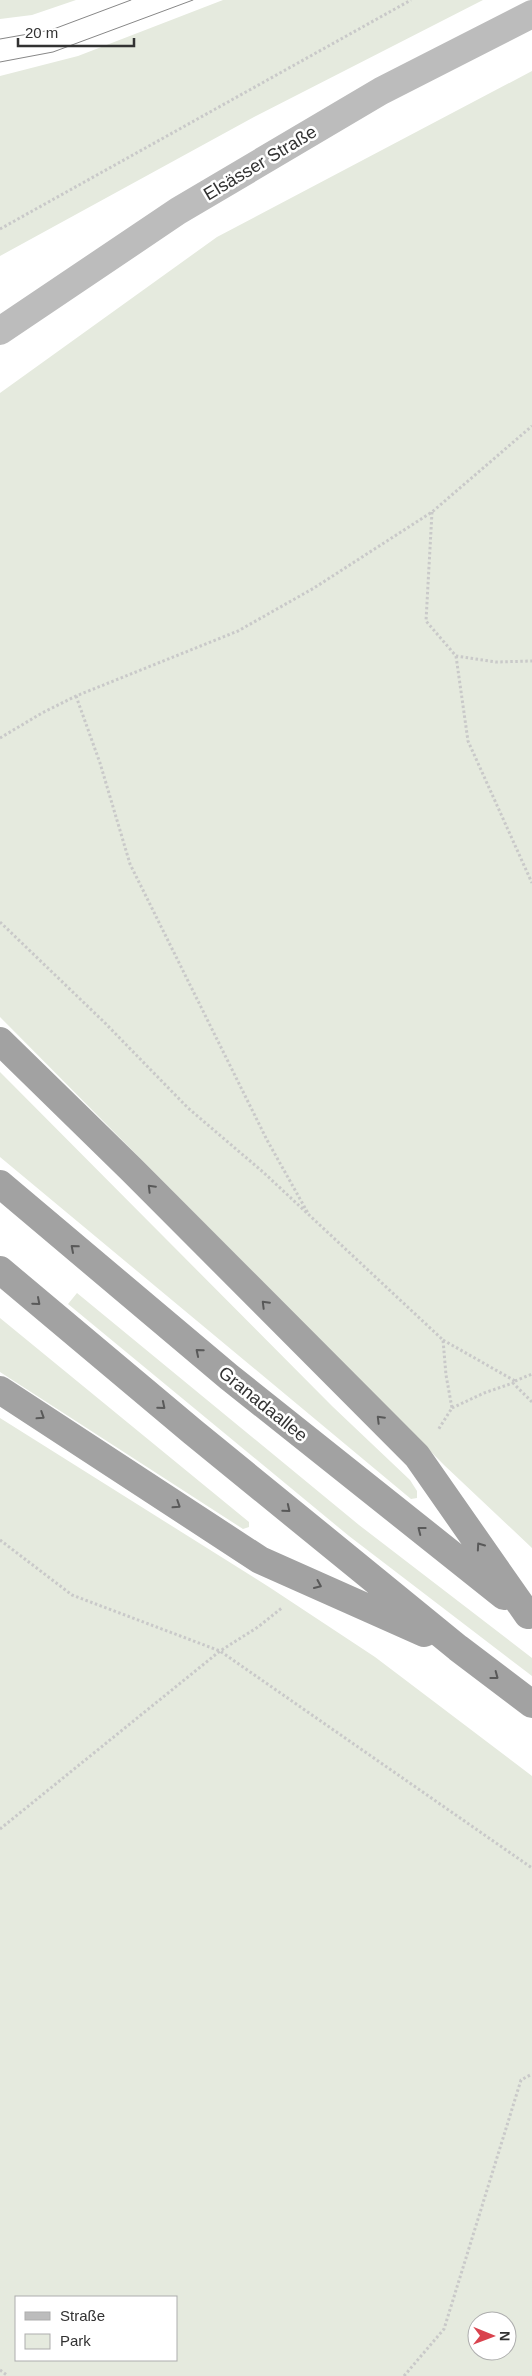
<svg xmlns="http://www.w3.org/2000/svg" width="532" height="2376" font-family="Helvetica,sans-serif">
  <rect width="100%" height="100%" fill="#fff"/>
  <!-- green -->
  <path fill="#e5eade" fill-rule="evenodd" d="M0 0H76L32 15 0 19Z
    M223 0H483L254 117 0 256V76L78 56Z
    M532 71V1548L444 1465 0 1017V393L217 237Z
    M0 1072 332 1406 410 1480 417 1491V1498L411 1499 0 1157Z
    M77 1293 359 1525 532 1658V1676L349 1536 68 1304Z
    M0 1318 249 1522V1527L243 1529 0 1372Z
    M0 1418 269 1587 375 1657 532 1776V2376H0ZM16 2297H176V2360H16ZM477 2321H507V2351H477Z"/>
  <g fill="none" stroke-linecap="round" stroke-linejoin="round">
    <!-- path -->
    <path stroke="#c9c9c9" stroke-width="3" stroke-dasharray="2.5 2.5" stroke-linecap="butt" d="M0 229 411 0
      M432 512 426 621 456 656 496 662 532 661
      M456 656 468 741 532 883
      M76 696 100 763 130 864 267 1140 309 1215
      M0 738 42 713 76 696 238 631 314 588 432 512 532 426
      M0 922 104 1022 188 1108 263 1172 443 1340 446 1375 452 1408 438 1430
      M443 1340 515 1381 513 1383 532 1402
      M515 1381 532 1374
      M452 1408 484 1393 513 1383
      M0 1540 72 1595 220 1651 532 1868
      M0 1829 220 1651 258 1627 283 1607
      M0 2370 8 2376
      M404 2376 444 2329 521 2080 532 2074"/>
    <!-- secondary -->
    <path stroke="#bcbcbc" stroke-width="28" d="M0 331 178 211 381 91 532 14"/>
    <!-- trunk -->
    <path stroke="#a2a2a2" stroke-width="28" d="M0 1041 132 1170 417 1456 528 1615
      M0 1184 229 1377 504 1596
      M0 1270 193 1432 458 1648 532 1704
      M0 1390 260 1560 424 1633"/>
    <!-- tram -->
    <path stroke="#878787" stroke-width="1" d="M0 39 51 30 131 0
      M0 62 53 52 193 0"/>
  </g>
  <!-- one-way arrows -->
  <defs><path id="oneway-chevron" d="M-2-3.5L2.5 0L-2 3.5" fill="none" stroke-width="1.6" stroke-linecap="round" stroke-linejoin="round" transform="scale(1.25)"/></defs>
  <g stroke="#595959">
    <use href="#oneway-chevron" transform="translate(151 1188) rotate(-135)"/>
    <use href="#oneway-chevron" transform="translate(74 1248) rotate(-139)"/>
    <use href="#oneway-chevron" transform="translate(37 1302) rotate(41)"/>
    <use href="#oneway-chevron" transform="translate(265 1304) rotate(-135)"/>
    <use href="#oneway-chevron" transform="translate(199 1352) rotate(-140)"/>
    <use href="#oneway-chevron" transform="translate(162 1406) rotate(40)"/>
    <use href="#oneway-chevron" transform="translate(41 1416) rotate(33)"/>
    <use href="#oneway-chevron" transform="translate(380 1419) rotate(-135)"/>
    <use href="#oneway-chevron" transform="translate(177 1505) rotate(33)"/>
    <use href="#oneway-chevron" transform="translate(287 1509) rotate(39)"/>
    <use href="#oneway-chevron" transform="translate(421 1530) rotate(-142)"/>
    <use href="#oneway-chevron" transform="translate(480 1546) rotate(-125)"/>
    <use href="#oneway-chevron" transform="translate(318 1585) rotate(24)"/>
    <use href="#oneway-chevron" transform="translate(495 1676) rotate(37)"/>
  </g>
  <g text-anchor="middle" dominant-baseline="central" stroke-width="5" stroke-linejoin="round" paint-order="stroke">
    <!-- street labels -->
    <g font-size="18" fill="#323232" stroke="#fff">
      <text transform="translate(260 163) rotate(-31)">Elsässer Straße</text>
      <text transform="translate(263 1404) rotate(39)">Granadaallee</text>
    </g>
  </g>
  <!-- legend -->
  <rect x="15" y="2296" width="162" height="65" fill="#ffffff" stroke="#adadad"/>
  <rect x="25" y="2312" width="25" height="8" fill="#bcbcbc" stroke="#adadad"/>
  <text x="60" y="2321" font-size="15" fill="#323232">Straße</text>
  <rect x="25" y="2334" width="25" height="15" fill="#e5eade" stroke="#adadad"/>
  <text x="60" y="2346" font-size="15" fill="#323232">Park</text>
  <!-- north arrow -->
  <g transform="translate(492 2336) rotate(91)"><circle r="24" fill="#ffffff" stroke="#adadad"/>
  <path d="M0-4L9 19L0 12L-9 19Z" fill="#d9434e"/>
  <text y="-8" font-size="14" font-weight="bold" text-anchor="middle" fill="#323232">N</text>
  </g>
  <!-- scale -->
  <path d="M18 38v8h116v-8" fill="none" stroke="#323232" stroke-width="2.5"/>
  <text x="25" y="38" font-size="15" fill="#323232" stroke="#ffffff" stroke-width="4" paint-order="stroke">20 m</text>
</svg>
